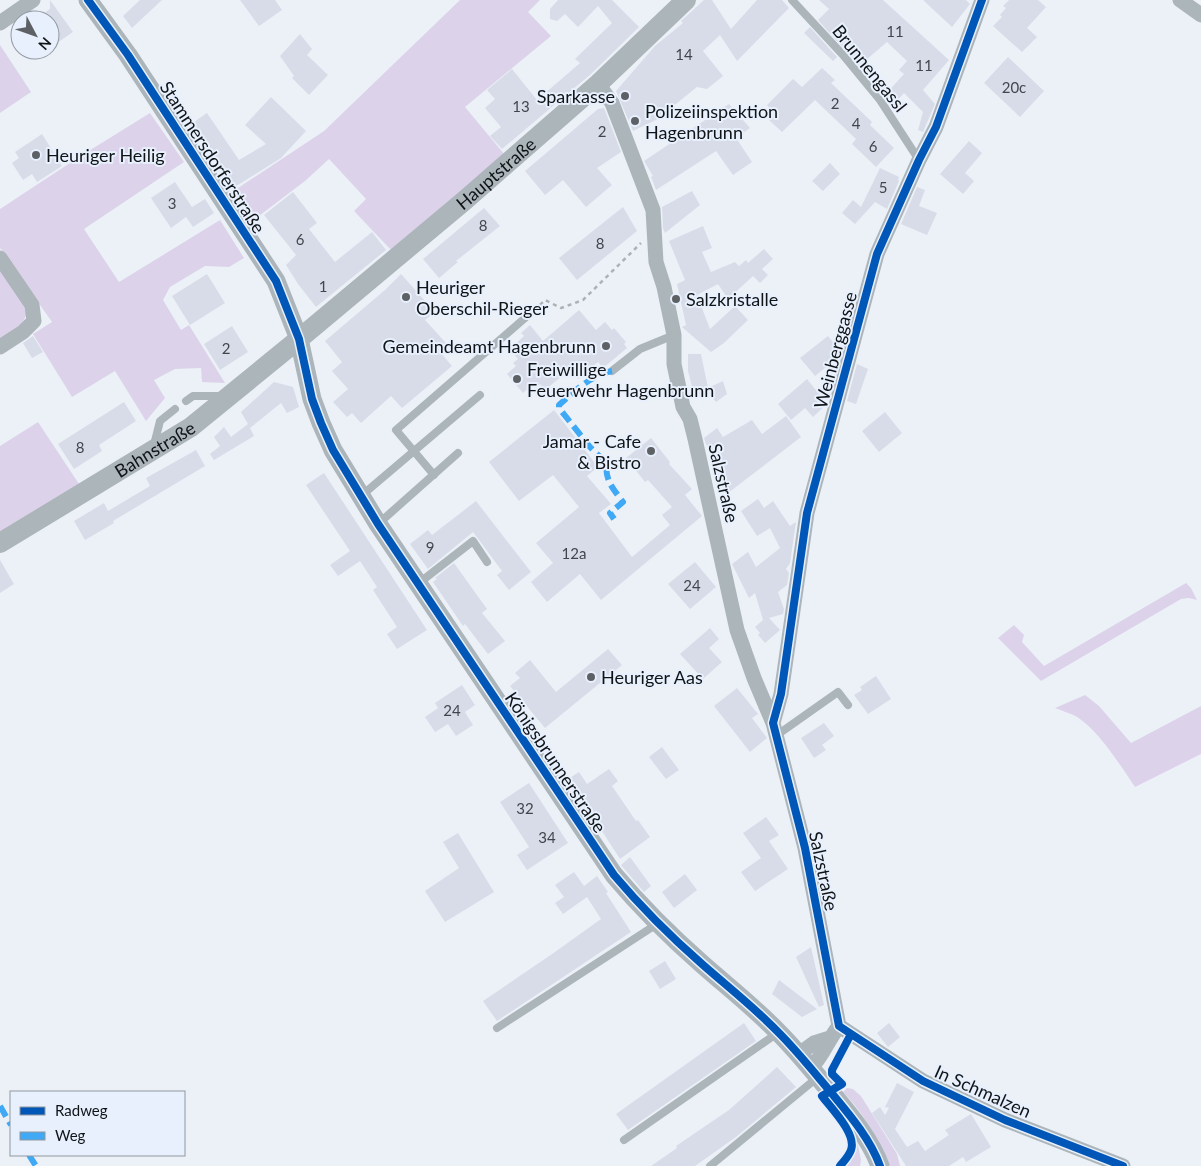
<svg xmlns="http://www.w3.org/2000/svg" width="1201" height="1166" font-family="Lato,sans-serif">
  <rect width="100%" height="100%" fill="#ecf1f7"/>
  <!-- green -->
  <path fill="#dcd3eb" d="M460 0H540L528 12 551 36 465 107 505 155 391 250 354 211 366 199 329 159 305 181 255 219 235 190 324 131Z
    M0 45 31 92 0 113Z
    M150 113 184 162 84 229 119 282 220 220 244 258 229 267 205 266 170 287 163 300 181 330 189 325 225 383 202 382 201 368 175 369 154 380 165 398 146 421 115 371 72 397 33 334 52 322 0 248V209L79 157Z
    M0 268 27 307C28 324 13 331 0 339Z
    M38 422 81 487 0 536V446Z
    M1186 583 1191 588 1197 600 1189 598 1181 599 1041 681 998 638 1014 625 1024 635 1022 642 1044 666Z
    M1085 695 1099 706 1131 743 1201 706V754L1135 787C1120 765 1099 731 1077 717 1070 713 1062 711 1055 708Z
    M847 1088 853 1089 861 1096 897 1154 900 1166H887C876 1136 865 1115 843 1092Z
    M857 1141 861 1160 860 1166H844L853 1155 855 1143Z"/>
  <!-- building -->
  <path fill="#d8dce9" d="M50 0 73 32 50 48V20H34L50 9Z
    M140 0H162L132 28 123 16Z
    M240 0H275L282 10 259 26Z
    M558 0H612L639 27 591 74 502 149 490 136 501 127 485 108 495 99 487 90 512 69 537 100 580 63 575 59 612 23 598 6 578 27 565 14 557 21 550 19V9Z
    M704 0H712L731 29 757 0H782L789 8 737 61 720 35 703 51 723 76 707 89 697 87 661 116 662 117 633 131 616 91 655 46 683 23 681 21Z
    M819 0H883L949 60 923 90 935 104 923 132 918 130 923 112 904 93 892 106 884 96 904 74 899 70 907 61 887 42 859 66 818 20 829 9Z
    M923 0H966L970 4 952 27Z
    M1009 0H1038L1046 7 1027 28 1037 37 1022 52 993 26 1002 17 1000 15 1006 8 1003 6Z
    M810 27 837 57 833 61 804 33Z
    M300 34 312 49 307 55 328 75 309 95 292 78 294 76 280 56Z
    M1008 57 1044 91 1020 117 984 83Z
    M822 68 835 80 831 83 872 122 870 125 894 148 876 167 852 144 856 139 815 100 782 132 768 119 774 115 767 105 793 79 802 87Z
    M271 97 306 131 281 158 233 188 191 124 207 113 239 160 266 144 245 125Z
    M729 104 750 128 736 138 752 162 733 175 716 151 656 190 651 177 653 176 644 161Z
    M604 108 621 152 597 168 612 185 586 207 563 180 545 195 525 171 598 109Z
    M42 134 62 166 37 182 32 174 23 180 12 163 19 158 15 152Z
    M969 141 982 153 965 173 974 181 963 194 940 174Z
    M830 163 840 174 823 191 812 181Z
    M880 168 899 177 898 180 899 181 887 209 875 202 855 224 842 213 853 200 861 207Z
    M175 182 192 207 205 199 214 213 193 227 186 217 171 228 151 198Z
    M917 187 925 190 919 206 937 213 927 235 901 224Z
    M692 191 700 205 665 233 663 228 662 207Z
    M293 192 317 223 309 229 335 262 372 232 386 250 316 307 298 284 286 265 296 255 264 215Z
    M623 207 637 231 577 280 559 258Z
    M484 208 500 226 456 261 458 262 439 278 423 259Z
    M703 226 712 248 702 252 711 272 735 262 739 266 746 260 748 263 764 249 773 259 762 269 768 275 760 283 753 276 728 299 718 284 697 295 710 329 735 306 748 320 724 343 711 352 682 327 686 325 677 284 685 280 669 241Z
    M207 274 225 303 190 325 172 296Z
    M401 274 435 312 425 320 446 343 440 352 452 366 402 408 391 396 361 423 352 413 347 417 333 402 348 389 332 371 342 362 325 341 385 290Z
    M579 310 596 330 605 322 612 330 614 328 626 342 624 344 627 348 603 368 598 362 578 379 569 370 545 390 540 384 536 388 533 384 523 393 507 374 516 366 513 363 518 359 512 352 514 351 511 348 524 336 521 333 530 325 543 341Z
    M232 326 248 352 220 370 204 344Z
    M33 336 43 352 32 358 23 343Z
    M828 336 841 352 840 356 815 376 800 358Z
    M688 354H701L708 388 723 381 727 394 716 402 708 392 695 398 688 371Z
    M857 364 868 369 856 404 847 401Z
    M807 379 827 404 826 405 813 417 805 408 791 420 778 404Z
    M274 382 293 387 299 407 287 413 281 403 250 428 254 436 214 460 210 454 220 446 214 437 224 427 231 437 248 424 241 412Z
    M124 402 136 421 99 445 102 451 74 469 58 444Z
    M554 410 598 467 587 476 611 504 599 513 632 557 670 525 662 515 672 507 648 480 645 482 626 458 651 438 670 462 669 464 692 489 685 495 702 516 601 600 580 574 547 602 531 582 553 563 536 543 579 507 553 475 519 501 489 462Z
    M885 412 902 433 879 452 862 431Z
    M786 416 801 437 728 493 712 471 719 466 706 444 704 438 717 428 723 437 752 420 762 434Z
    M196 450 205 466 113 521 114 523 85 540 74 521 104 503 108 511 150 486 146 478Z
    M324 473 427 630 397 649 387 634 397 627 373 590 377 587 360 561 338 576 330 565 350 551 306 485Z
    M758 499 764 508 773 501 790 526 796 522 790 563 786 569 789 573 787 585 778 592 784 609 783 614 769 618 780 630 765 643 758 635 760 633 755 627 763 620 755 593 749 598 732 564 748 552 756 567 780 548 770 528 757 536 741 511Z
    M476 501 531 572 509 590 497 575 502 571 473 532 428 569 410 544 428 530 432 535Z
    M0 560 14 584 0 593Z
    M695 562 716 587 690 609 668 584Z
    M454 563 487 609 482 613 505 641 488 654 465 624 463 626 433 582 437 579 435 578Z
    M710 628 719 639 709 648 722 662 703 679 680 654Z
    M608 649 622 665 545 728 510 686 520 678 515 673 530 660 556 692Z
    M876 676 891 699 868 714 854 695 862 690 860 687Z
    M462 685 475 705 465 712 473 725 456 736 448 724 435 732 425 717 438 708 435 703Z
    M737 688 758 714 752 718 767 738 750 752 714 706Z
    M824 723 834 736 822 745 826 750 814 758 801 738Z
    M662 747 679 770 666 779 649 757Z
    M609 769 618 781 612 786 636 821 638 820 650 837 620 859 600 828 565 781 579 772 587 784Z
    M529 783 568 843 527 870 517 855 529 847 500 802Z
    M766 817 779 835 769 841 788 869 755 891 741 872 761 858 743 833Z
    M458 833 494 892 445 922 425 891 459 868 443 842Z
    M630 857 651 886 644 892 621 865Z
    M574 872 584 886 597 876 608 892 606 893 631 932 497 1021 483 1001 555 952 601 919 587 897 563 914 555 903 564 897 555 885Z
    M685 874 697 890 674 908 662 892Z
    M811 947 824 1005 819 1007 796 957Z
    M665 961 676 979 660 989 649 971Z
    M779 980 817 1009 802 1017 772 994Z
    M744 1023 756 1041 628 1130 616 1114Z
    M889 1023 900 1037 888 1047 877 1033Z
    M777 1067 796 1087 736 1137 695 1166H651L677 1148 676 1146 729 1110Z
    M897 1083 914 1092 895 1129 907 1147 918 1141 925 1151 949 1135 945 1130 971 1114 991 1147 966 1162 963 1157 949 1166H906L872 1113 880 1107 885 1115 889 1108 885 1107Z"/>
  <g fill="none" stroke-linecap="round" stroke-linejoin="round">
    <!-- path -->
    <path stroke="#acb3b6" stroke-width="2.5" stroke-dasharray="4 4" stroke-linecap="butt" d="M540 305 545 300 561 308 583 300 641 243"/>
    <!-- service -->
    <path stroke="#acb5ba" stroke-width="8" d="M792 0 843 55 880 100 919 160
      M612 371 640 349 674 335
      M186 401 193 396H222
      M154 445 160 421 175 409
      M434 475 396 430 533 311
      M361 496 480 395
      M378 524 458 453
      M419 583 473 541 487 562
      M777 735 838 692 848 705
      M497 1028 657 924
      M624 1140 779 1032
      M710 1166 818 1077"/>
    <!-- minor -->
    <path stroke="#acb5ba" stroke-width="15" d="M1180 0 1201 15
      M0 23 33 0
      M598 84 612 103 653 210 656 262 664 287 674 335V364L683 407 690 419 695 439 737 630 754 678 773 723 805 848 839 1026C828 1040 823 1056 811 1068
      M0 258 32 305 34 321 23 332 0 347
      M773 723 781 694 807 513 877 254 919 160 936 127 982 0
      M839 1026 923 1081 1005 1120 1123 1166
      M799 1054 814 1043 830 1038"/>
    <!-- tertiary -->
    <path stroke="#acb5ba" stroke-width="19" d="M88 0 128 55 276 281 299 339 312 399 321 423 333 450 378 524 614 875C641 907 670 936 702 964 728 987 755 1008 779 1033 797 1051 813 1071 829 1090 848 1113 870 1138 880 1166"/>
    <!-- secondary -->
    <path stroke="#abb5ba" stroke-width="20" id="s1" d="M0 543 191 427 299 339 464 201 598 84 686 0"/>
    <!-- quiet -->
    <path stroke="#3fa9f5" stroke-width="6" stroke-dasharray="12 6" stroke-linecap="butt" d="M612 371C591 375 575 391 559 405V408L590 447 606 463C606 482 612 487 623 502L610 513 614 519
      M0 1106 11 1125
      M29 1155 36 1166"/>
    <!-- cycleway casing -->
    <g stroke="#e7f0fc" stroke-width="11">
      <path id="cycleway" d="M88 0 128 55 276 281 299 339 312 399 321 423 333 450 378 524 614 875C641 907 670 936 702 964 728 987 755 1008 779 1033 797 1051 813 1071 829 1090 848 1113 870 1138 880 1166
        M982 0 936 127 919 160 877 254 807 513 781 694 773 723 805 848 839 1026 923 1081 1005 1120 1123 1166
        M840 1166C844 1161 849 1156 851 1150 857 1134 831 1108 822 1096L842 1084 832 1074V1070L851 1034"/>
    </g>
    <!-- cycleway -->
    <use href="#cycleway" stroke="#0057b8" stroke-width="8"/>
  </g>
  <!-- markers -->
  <g fill="#5d6165" stroke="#e7f0fc" stroke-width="2">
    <circle cx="625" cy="96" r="5"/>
    <circle cx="635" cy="121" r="5"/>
    <circle cx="36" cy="155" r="5"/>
    <circle cx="406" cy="297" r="5"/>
    <circle cx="676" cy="299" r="5"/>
    <circle cx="606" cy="346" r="5"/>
    <circle cx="517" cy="379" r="5"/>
    <circle cx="651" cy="451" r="5"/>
    <circle cx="591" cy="677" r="5"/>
  </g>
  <g text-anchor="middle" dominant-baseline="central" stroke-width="4" stroke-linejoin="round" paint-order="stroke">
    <!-- number labels -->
    <g font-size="15" fill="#42464c">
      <text x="895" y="31">11</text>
      <text x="684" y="54">14</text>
      <text x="924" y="65">11</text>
      <text x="1014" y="87">20c</text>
      <text x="835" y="103">2</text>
      <text x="521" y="106">13</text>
      <text x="856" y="123">4</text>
      <text x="602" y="131">2</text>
      <text x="873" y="146">6</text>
      <text x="883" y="187">5</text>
      <text x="172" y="203">3</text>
      <text x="483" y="225">8</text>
      <text x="300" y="239">6</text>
      <text x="600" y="243">8</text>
      <text x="323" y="286">1</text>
      <text x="226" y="348">2</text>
      <text x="80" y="447">8</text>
      <text x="430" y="547">9</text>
      <text x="574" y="553">12a</text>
      <text x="692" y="585">24</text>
      <text x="452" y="710">24</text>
      <text x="525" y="808">32</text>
      <text x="547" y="837">34</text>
    </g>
    <!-- street labels -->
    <g font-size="18" fill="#101417" stroke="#e7f0fc">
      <text transform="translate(870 68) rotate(51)">Brunnengassl</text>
      <text transform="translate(213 157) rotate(57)">Stammersdorferstraße</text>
      <text stroke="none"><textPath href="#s1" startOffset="620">Hauptstraße</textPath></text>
      <text transform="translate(835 350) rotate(-75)">Weinberggasse</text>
      <text stroke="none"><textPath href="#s1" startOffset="181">Bahnstraße</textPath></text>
      <text transform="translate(724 483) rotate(77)">Salzstraße</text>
      <text transform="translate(556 762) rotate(56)">Königsbrunnerstraße</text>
      <text transform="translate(824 871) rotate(78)">Salzstraße</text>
      <text transform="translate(983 1091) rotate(24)">In Schmalzen</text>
    </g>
    <!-- poi labels -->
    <g font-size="18" fill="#101417" stroke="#e7f0fc" text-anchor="start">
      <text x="615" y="96" text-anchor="end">Sparkasse</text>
      <text x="645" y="111">Polizeiinspektion<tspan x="645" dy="21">Hagenbrunn</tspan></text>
      <text x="46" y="155">Heuriger Heilig</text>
      <text x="416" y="287">Heuriger<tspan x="416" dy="21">Oberschil-Rieger</tspan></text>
      <text x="686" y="299">Salzkristalle</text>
      <text x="596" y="346" text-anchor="end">Gemeindeamt Hagenbrunn</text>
      <text x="527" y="369">Freiwillige<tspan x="527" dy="21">Feuerwehr Hagenbrunn</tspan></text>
      <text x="641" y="441" text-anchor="end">Jamar - Cafe<tspan x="641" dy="21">&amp; Bistro</tspan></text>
      <text x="601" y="677">Heuriger Aas</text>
    </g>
  </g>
  <!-- legend -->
  <rect x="10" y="1091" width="175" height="65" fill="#e7f0fc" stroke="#9198a0"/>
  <rect x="20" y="1107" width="25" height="8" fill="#0057b8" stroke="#9198a0"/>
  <text x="55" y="1116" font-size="15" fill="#101417">Radweg</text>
  <rect x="20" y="1132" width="25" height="8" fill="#3fa9f5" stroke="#9198a0"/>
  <text x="55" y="1141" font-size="15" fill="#101417">Weg</text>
  <!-- north arrow -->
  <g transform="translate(35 35) rotate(131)"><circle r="24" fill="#e7f0fc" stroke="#9198a0"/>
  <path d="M0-4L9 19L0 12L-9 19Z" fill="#5d6165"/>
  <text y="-8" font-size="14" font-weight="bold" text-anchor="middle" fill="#101417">N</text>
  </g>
</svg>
